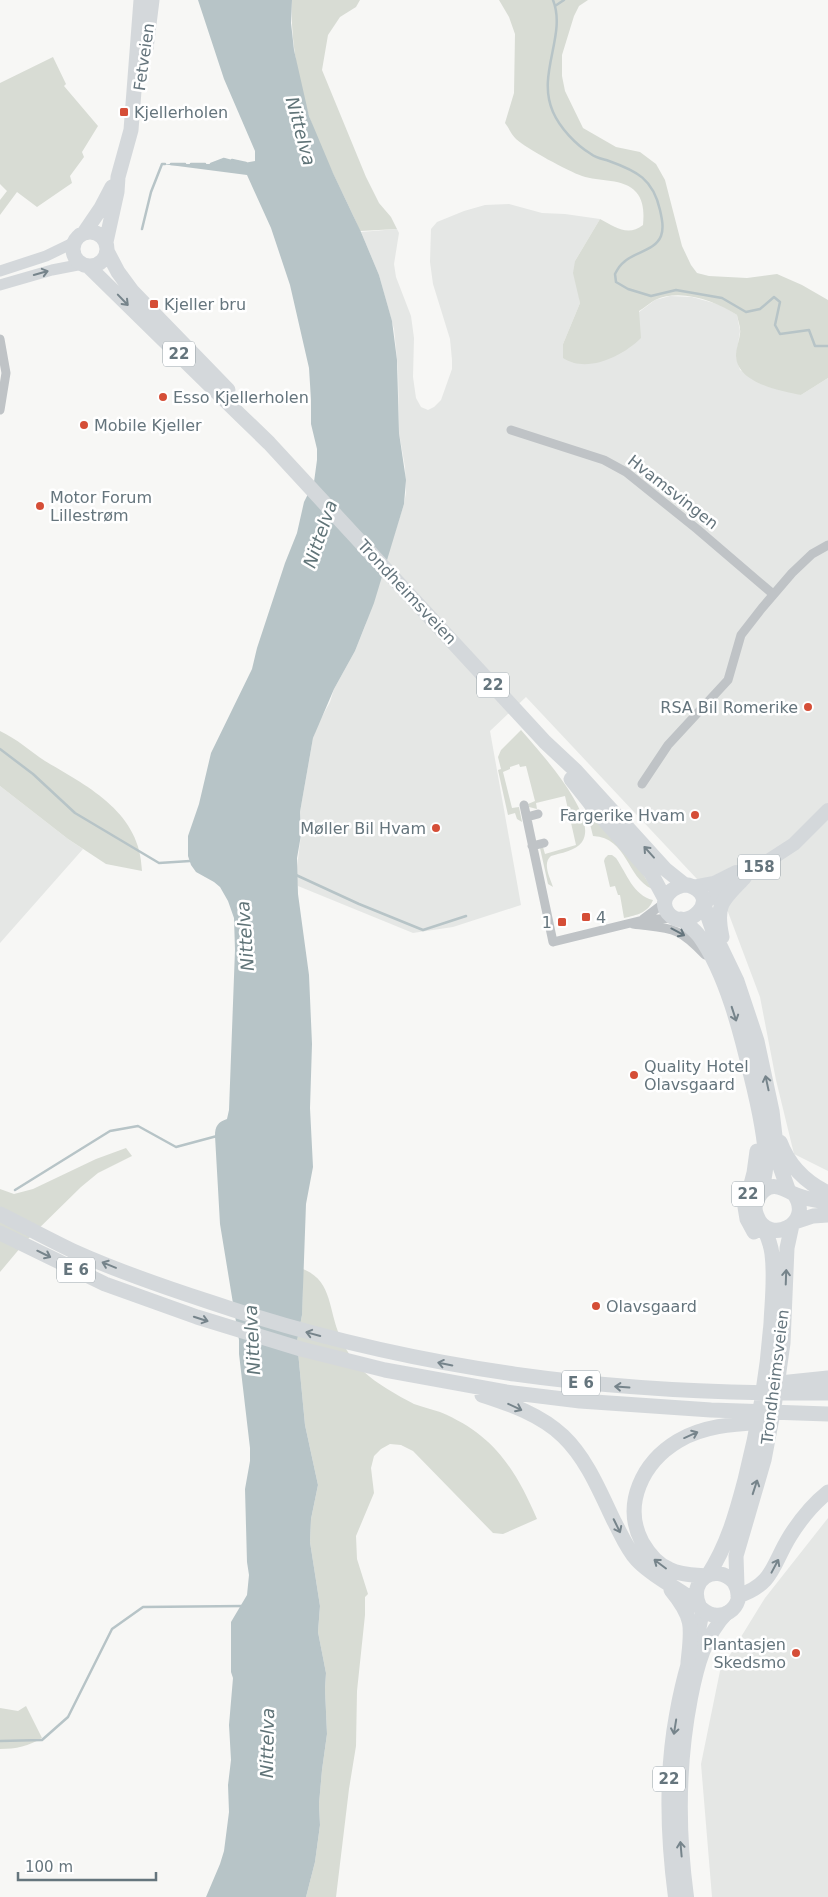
<svg xmlns="http://www.w3.org/2000/svg" width="828" height="1897" font-family="'DejaVu Sans',sans-serif">
  <rect width="100%" height="100%" fill="#f7f7f5"/>
  <!-- built -->
  <path fill="#e5e7e5" d="M509 204 542 213 565 214 600 219 575 261 580 303 563 344V358L639 319V312L655 300 670 296 692 297 721 305 737 315 740 331 736 357 740 370 801 395 828 378V1171L794 1154 776 1080 760 997 728 912 526 697 490 731 521 905 453 927 413 933 298 886 296 875 301 835 300 812 313 738 317 726 330 702 334 689 355 651 365 626 404 504 406 493 405 467 399 433 398 369 394 329 379 275 361 232 397 229 399 233 394 264 396 277 411 316 414 338 413 377 416 398 421 407 428 410 434 407 441 400 452 369V360L450 339 433 284 430 262 431 229 437 222 464 211 485 205Z
    M0 786 68 839 83 849 0 943Z
    M828 1518V1897H712L701 1764 720 1671 765 1598Z"/>
  <!-- green -->
  <path fill="#d8dcd4" d="M292 0H360L356 7 340 17 328 35 322 70 366 177 379 203 391 217 397 229 360 231C344 193 322 156 309 116 298 81 290 37 292 0Z
    M499 0H588L579 6 574 16 562 55V76L565 91 583 128 616 147 640 152 656 164 665 180 682 246 691 265 697 273 709 276 747 278 777 274 802 285 828 300V378L801 395C780 391 737 383 736 356 736 349 739 341 740 334 741 327 738 321 737 315 715 301 681 288 655 300 650 303 644 308 639 311L641 338C623 356 587 374 563 358V344L580 303 573 273 575 261 600 219C615 227 628 237 643 225 644 214 644 201 636 192 624 178 599 182 582 176 568 171 527 149 516 139 511 134 509 128 505 123L514 93 515 34 509 17Z
    M53 57 66 84 64 86 98 126 82 152 84 157 70 176 72 183 37 207 17 192 0 215V200L7 191 0 184V83Z
    M521 730C537 749 600 816 582 842 576 851 560 853 551 856 542 863 550 878 553 887L548 884 540 848 543 847 545 854 576 845 565 796 536 803 537 809 529 807 528 804 535 801 526 766 520 767 519 764 510 767V769L503 772 512 808 519 807 522 822 517 819 515 813 508 815 498 770 501 769 498 757 501 750Z
    M0 731C17 739 30 751 45 761 89 787 141 813 142 871L106 864 68 839 0 786Z
    M580 797 635 861 652 889C626 877 628 838 593 836L588 816Z
    M608 855H612L616 858C627 874 633 895 653 900 648 913 637 915 624 918L620 895H618L615 886 610 887 604 861 605 858Z
    M126 1148 132 1156 98 1173 81 1187 26 1241 0 1272V1189L14 1194 33 1189 96 1159Z
    M303 1269C333 1281 328 1310 340 1336 345 1349 353 1361 363 1371 377 1384 397 1395 414 1404 422 1407 431 1409 440 1412 493 1434 515 1468 537 1519L503 1534 493 1533 413 1451 401 1445 390 1444 381 1449 374 1456 371 1468 374 1493 356 1536 357 1559 368 1594 365 1597V1615L357 1691 356 1746 349 1789 336 1897H306L315 1862 320 1825 319 1804 322 1770 327 1734 325 1689 326 1673 318 1632 320 1606 310 1542 311 1519 318 1485 305 1425 297 1341 302 1315Z
    M26 1706 42 1738C29 1746 16 1749 0 1749V1708L18 1711Z"/>
  <!-- water -->
  <path fill="#b7c4c7" d="M198 0H292L291 23 294 50 309 116 333 173 361 232 379 275 392 321 397 360 399 433 406 480 404 504 374 603 355 651 334 689 313 738 300 812 301 835 297 858 298 894 309 975 312 1044 310 1108 313 1167 306 1204 302 1315 297 1341 305 1425 318 1485 311 1519 310 1542 320 1606 318 1632 326 1673 325 1689 327 1734 322 1770 319 1804 320 1825 315 1862 306 1897H206L220 1864 224 1851 229 1812 228 1785 231 1760 229 1725 233 1678 231 1672V1622L247 1595 249 1575 247 1562 245 1489 250 1461V1448L239 1354V1340L220 1224 215 1136C215 1126 218 1122 227 1119L229 1110 235 950 234 918 228 901 220 887 214 882 196 872 191 865 188 856V836L199 804 211 753 252 669 257 648 285 563 297 533 304 502 314 482 317 460V449L311 424V400L309 368 290 285 271 228 247 175 162 164H214L225 158 244 163 255 161V151L224 79Z"/>
  <g fill="none" stroke-linecap="round" stroke-linejoin="round">
    <!-- stream -->
    <path stroke="#b7c4c7" stroke-width="2.5" d="M553 0C567 35 536 74 553 112 560 128 576 145 591 154 596 158 603 159 609 161 637 171 653 179 660 210 662 219 664 228 661 236 655 251 634 252 624 262 620 265 617 270 615 274L616 282 628 289 651 296 676 290 722 298 746 312 760 309 774 297 780 302 775 325 780 334 809 330 815 346H828
      M555 6 564 0
      M232 160 246 163
      M171 164H185
      M191 164H205
      M211 164 224 159
      M142 229 151 192 162 164H165
      M0 749 33 774 75 813 159 863 190 861
      M293 876 296 875 359 904 423 930 466 916
      M15 1190 110 1131 138 1126 176 1147 217 1136
      M0 1741 42 1740 68 1717 112 1629 143 1607 244 1606"/>
    <!-- street -->
    <path stroke="#bfc3c6" stroke-width="9" d="M0 339 6 373 0 410
      M511 430 604 460 626 472 697 529 773 594
      M642 784 668 745 728 680 741 635 762 608 792 573 812 554 828 545
      M524 805 553 942 643 920 673 918
      M527 817 538 814
      M532 846 544 843
      M643 919 664 903
      M633 924C671 929 677 925 705 955"/>
    <!-- secondary -->
    <path stroke="#d4d8db" stroke-width="11" d="M0 271 46 256 75 242
      M0 285 52 270 83 264"/>
    <!-- primary -->
    <path stroke="#d4d8db" stroke-width="14" d="M693 887 714 883 736 872
      M704 903 794 844 828 810
      M675 1897C667 1837 665 1775 676 1715 679 1698 683 1680 688 1663 694 1642 701 1634 702 1609
      M687 1897C678 1830 678 1765 691 1698 697 1667 705 1635 728 1612"/>
    <!-- highway -->
    <path stroke="#d4d8db" stroke-width="15" d="M146 48 152 0
      M73 249a17 17 0 1 1 34 0a17 17 0 1 1-34 0Z
      M84 233 101 208 112 187
      M106 242 117 192 118 177 131 130 141 0
      M107 251 118 272 132 291 228 390
      M88 266 239 414 269 443 545 742 576 771 665 869 685 885
      M571 779 598 813 651 873 665 899
      M688 885C725 897 686 935 668 913 657 898 674 885 688 885Z
      M704 905 713 931 737 981 757 1041 772 1111 778 1161 788 1189
      M681 919C688 925 695 930 700 937 726 974 741 1033 751 1076 758 1104 765 1134 766 1163 766 1173 763 1183 761 1193
      M722 937C715 905 722 900 744 878
      M780 1142C789 1166 805 1182 828 1193
      M794 1194C815 1224 768 1246 757 1216 754 1210 755 1203 758 1198 768 1180 781 1187 794 1194 804 1199 818 1200 828 1203
      M0 1214C24 1226 48 1239 73 1251 117 1271 164 1287 210 1302 414 1371 613 1395 828 1393
      M795 1222 813 1216 828 1215
      M754 1232 747 1219 745 1207 754 1173 757 1151
      M0 1233 105 1284 197 1317 301 1349 385 1370 506 1392 580 1401 711 1410 828 1414
      M770 1384 828 1378
      M482 1395C510 1404 541 1415 563 1436 587 1459 600 1492 614 1521 621 1534 627 1549 637 1560 651 1575 670 1584 687 1596 696 1602 703 1614 714 1615 725 1617 735 1610 738 1600 739 1593 737 1587 734 1582 715 1562 688 1580 699 1605
      M708 1575C727 1546 736 1514 745 1480 758 1429 767 1376 771 1323 772 1301 775 1277 772 1254 771 1244 767 1235 763 1226
      M706 1576C694 1575 680 1575 669 1569 657 1564 649 1554 642 1542 622 1504 643 1462 678 1441 705 1425 736 1424 767 1422
      M737 1586 736 1556 764 1460 774 1407 783 1343 787 1248 792 1225
      M671 1590C694 1618 692 1627 688 1662
      M738 1596C774 1584 772 1565 790 1536 800 1520 813 1504 828 1492"/>
  </g>
  <!-- one-way arrows -->
  <defs><path id="oneway-shaft" d="M-6 0H5M1.5-3L5.5 0L1.5 3" fill="none" stroke-width="1.6" stroke-linecap="round" stroke-linejoin="round" transform="scale(1.25)"/></defs>
  <g stroke="#76848b">
    <use href="#oneway-shaft" transform="translate(41 273) rotate(-16)"/>
    <use href="#oneway-shaft" transform="translate(123 300) rotate(46)"/>
    <use href="#oneway-shaft" transform="translate(649 852) rotate(-132)"/>
    <use href="#oneway-shaft" transform="translate(734 1014) rotate(72)"/>
    <use href="#oneway-shaft" transform="translate(767 1083) rotate(-102)"/>
    <use href="#oneway-shaft" transform="translate(44 1254) rotate(26)"/>
    <use href="#oneway-shaft" transform="translate(109 1265) rotate(-158)"/>
    <use href="#oneway-shaft" transform="translate(786 1277) rotate(-88)"/>
    <use href="#oneway-shaft" transform="translate(201 1319) rotate(18)"/>
    <use href="#oneway-shaft" transform="translate(313 1334) rotate(-165)"/>
    <use href="#oneway-shaft" transform="translate(445 1364) rotate(-169)"/>
    <use href="#oneway-shaft" transform="translate(622 1387) rotate(-176)"/>
    <use href="#oneway-shaft" transform="translate(515 1407) rotate(25)"/>
    <use href="#oneway-shaft" transform="translate(691 1435) rotate(-24)"/>
    <use href="#oneway-shaft" transform="translate(755 1487) rotate(-72)"/>
    <use href="#oneway-shaft" transform="translate(617 1526) rotate(64)"/>
    <use href="#oneway-shaft" transform="translate(660 1564) rotate(-143)"/>
    <use href="#oneway-shaft" transform="translate(775 1566) rotate(-62)"/>
    <use href="#oneway-shaft" transform="translate(675 1727) rotate(99)"/>
    <use href="#oneway-shaft" transform="translate(681 1849) rotate(-95)"/>
  </g>
  <use stroke="#65757d" href="#oneway-shaft" transform="translate(678 932) rotate(28)"/>
  <!-- markers -->
  <g fill="#d54e37" stroke="#fff" stroke-width="2">
    <rect x="119" y="107" width="10" height="10" rx="2.5"/>
    <rect x="149" y="299" width="10" height="10" rx="2.5"/>
    <circle cx="163" cy="397" r="5"/>
    <circle cx="84" cy="425" r="5"/>
    <circle cx="40" cy="506" r="5"/>
    <circle cx="808" cy="707" r="5"/>
    <circle cx="695" cy="815" r="5"/>
    <circle cx="436" cy="828" r="5"/>
    <rect x="581" y="912" width="10" height="10" rx="2.5"/>
    <rect x="557" y="917" width="10" height="10" rx="2.5"/>
    <circle cx="634" cy="1075" r="5"/>
    <circle cx="596" cy="1306" r="5"/>
    <circle cx="796" cy="1653" r="5"/>
  </g>
  <g text-anchor="middle" dominant-baseline="central" stroke-width="5" stroke-linejoin="round" paint-order="stroke">
    <!-- shield labels -->
    <g fill="#fff" stroke="#939ea4" stroke-width="1">
      <rect x="163" y="341.5" width="32" height="25" rx="4"/>
      <rect x="477" y="672.5" width="32" height="25" rx="4"/>
      <rect x="738" y="854.5" width="42" height="25" rx="4"/>
      <rect x="732" y="1181.5" width="32" height="25" rx="4"/>
      <rect x="57" y="1257.5" width="38" height="25" rx="4"/>
      <rect x="562" y="1370.5" width="38" height="25" rx="4"/>
      <rect x="653" y="1766.5" width="32" height="25" rx="4"/>
    </g>
    <g font-size="15" font-weight="bold" fill="#65757d">
      <text x="179" y="354">22</text>
      <text x="493" y="685">22</text>
      <text x="759" y="867">158</text>
      <text x="748" y="1194">22</text>
      <text x="76" y="1270">E 6</text>
      <text x="581" y="1383">E 6</text>
      <text x="669" y="1779">22</text>
    </g>
    <!-- street labels -->
    <g font-size="16" fill="#65757d" stroke="#fff">
      <text transform="translate(144 57) rotate(-82)">Fetveien</text>
      <text transform="translate(673 492) rotate(38)">Hvamsvingen</text>
      <text transform="translate(407 592) rotate(47)">Trondheimsveien</text>
      <text transform="translate(775 1377) rotate(-83)">Trondheimsveien</text>
    </g>
    <!-- poi labels -->
    <g font-size="16" fill="#65757d" stroke="#fff" text-anchor="start">
      <text x="134" y="112">Kjellerholen</text>
      <text x="164" y="304">Kjeller bru</text>
      <text x="173" y="397">Esso Kjellerholen</text>
      <text x="94" y="425">Mobile Kjeller</text>
      <text x="50" y="497">Motor Forum<tspan x="50" dy="18">Lillestrøm</tspan></text>
      <text x="798" y="707" text-anchor="end">RSA Bil Romerike</text>
      <text x="685" y="815" text-anchor="end">Fargerike Hvam</text>
      <text x="426" y="828" text-anchor="end">Møller Bil Hvam</text>
      <text x="596" y="917">4</text>
      <text x="552" y="922" text-anchor="end">1</text>
      <text x="644" y="1066">Quality Hotel<tspan x="644" dy="18">Olavsgaard</tspan></text>
      <text x="606" y="1306">Olavsgaard</text>
      <text x="786" y="1644" text-anchor="end">Plantasjen<tspan x="786" dy="18">Skedsmo</tspan></text>
    </g>
    <!-- water labels -->
    <g font-size="18" font-style="italic" fill="#607478" stroke="#fff">
      <text transform="translate(301 131) rotate(75)">Nittelva</text>
      <text transform="translate(320 534) rotate(-71)">Nittelva</text>
      <text transform="translate(245 936) rotate(-94)">Nittelva</text>
      <text transform="translate(252 1340) rotate(-93)">Nittelva</text>
      <text transform="translate(267 1743) rotate(-89)">Nittelva</text>
    </g>
  </g>
  <!-- scale -->
  <path d="M18 1872v8h138v-8" fill="none" stroke="#65757d" stroke-width="2.5"/>
  <text x="25" y="1872" font-size="15" fill="#65757d" stroke="#ffffff" stroke-width="4" paint-order="stroke">100 m</text>
</svg>
